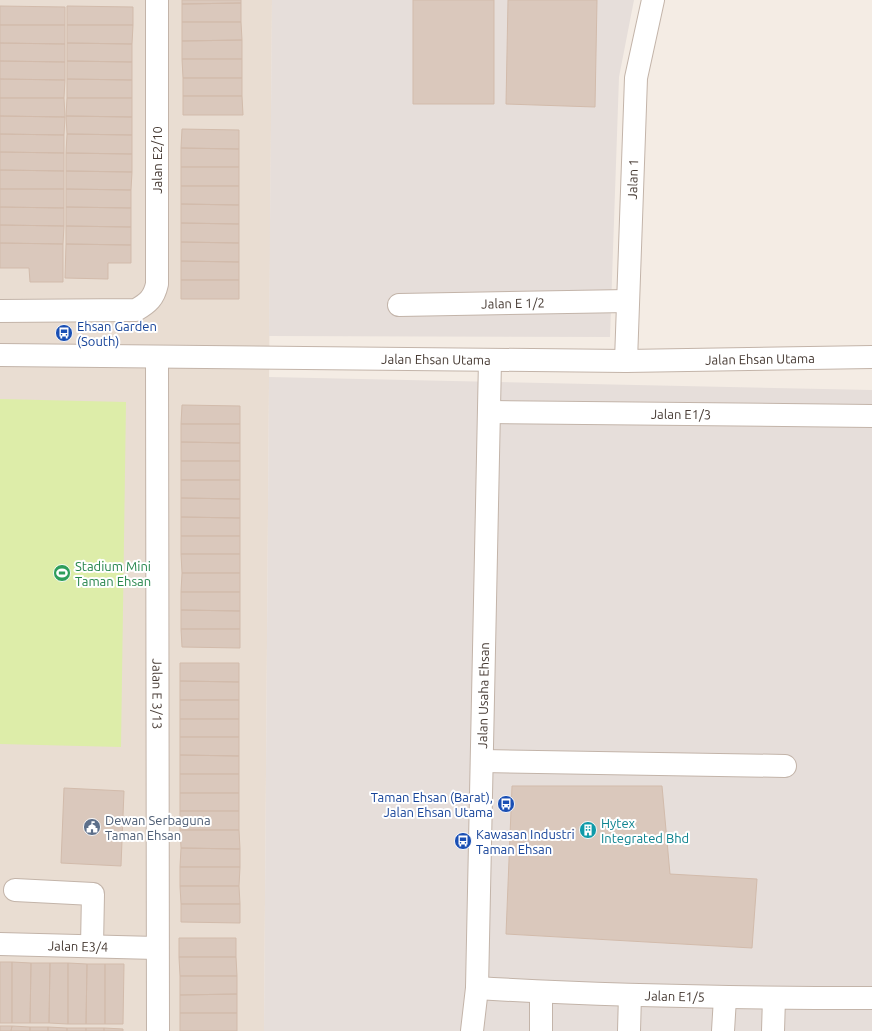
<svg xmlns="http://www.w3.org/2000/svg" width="872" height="1031" font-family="Ubuntu,sans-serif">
  <rect width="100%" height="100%" fill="#f4ece4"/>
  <!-- residential -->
  <path fill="#e9ddd2" d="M0 0H272L264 1031H0Z"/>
  <!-- industrial -->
  <path fill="#e6deda" d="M272 0H634L619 77 610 337 269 336Z
    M269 377 872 390V1031H264Z"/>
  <!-- pitch -->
  <path fill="#ddeda9" d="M0 399 126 402 121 747 0 744Z"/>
  <!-- building -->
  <path fill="#dac8bc" stroke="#d2bbab" d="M182 0H241V3L182 4Z
    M413 0H494V104H413Z
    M508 0H597L595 107 506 104Z
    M241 3V22H182V4Z
    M0 6 65 7V25H0Z
    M67 6 133 7V25H67Z
    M182 22H241L242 40 182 41Z
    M0 25H65V44L0 43Z
    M67 25H133L132 44 67 43Z
    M242 40V59H182V41Z
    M0 43 65 44V62L0 61Z
    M67 43 132 44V62L67 61Z
    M182 59H242V78H183Z
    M0 61 65 62V80L0 79Z
    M67 61 132 62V80L67 79Z
    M183 78H242V96H183Z
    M0 79 65 80 64 98H0Z
    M67 79 132 80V98H67Z
    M183 96H242L243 115H183Z
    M0 98H64L65 117 0 116Z
    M67 98H132V117L66 116Z
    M0 116 65 117 64 135 0 134Z
    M66 116 132 117V135L67 134Z
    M182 129 239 130V149L181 148Z
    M0 134 64 135V153L0 152Z
    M67 134 132 135V154L66 153Z
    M181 148 239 149V167H181Z
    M0 152 64 153V171L0 170Z
    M66 153 132 154V172L66 171Z
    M181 167H239V186H181Z
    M0 170 64 171V189H0Z
    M66 171 132 172 131 190 66 189Z
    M181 186H239V205L181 204Z
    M0 189H64V208L0 207Z
    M66 189 131 190V208L66 207Z
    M181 204 239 205V224L181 223Z
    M0 207 64 208V226L0 225Z
    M66 207 131 208V227L66 226Z
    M181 223 239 224V243L181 242Z
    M0 225 64 226 63 244 0 243Z
    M66 226 131 227V245L66 244Z
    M181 242 239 243V262L181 261Z
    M0 243 63 244V282H30L29 268H0Z
    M66 244 131 245V263H108V279L65 278Z
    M181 261 239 262V280H181Z
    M181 280H239V299H181Z
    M182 405 240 406V424H181Z
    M181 424H240V443L181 442Z
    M181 442 240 443V461H181Z
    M181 461H240V480H181Z
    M181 480H240V499L181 498Z
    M181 498 240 499V518L181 517Z
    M181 517 240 518V536H181Z
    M181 536H240V554H181Z
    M181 554H240V573H182Z
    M182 573H240V592H181Z
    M181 592H240V611L181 610Z
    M181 610 240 611V629H181Z
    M181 629H240V648L182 647Z
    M180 663H239V682L180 681Z
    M180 681 239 682V700H180Z
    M180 700H239V719H180Z
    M180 719H239V737H180Z
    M180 737H239V756L180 755Z
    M180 755 239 756V774H180Z
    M180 774H239V793H180Z
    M512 786H662L670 874 757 879 752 948 506 934Z
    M64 788 124 791 121 866 61 863Z
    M180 793H239V811H180Z
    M180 811H239V830H180Z
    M180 830H239L240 849 181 848Z
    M181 848 240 849V867H180Z
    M180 867H240L239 886H180Z
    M180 886H239L240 904H181Z
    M181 904H240V923L181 922Z
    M179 938H236V957H179Z
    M179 957H236L237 976H180Z
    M0 962H12V1023H0Z
    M12 962 31 963 30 1023H12Z
    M31 963H50L49 1023H30Z
    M50 963H68V1024L49 1023Z
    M68 963 87 964 86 1024H68Z
    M87 964H105V1024H86Z
    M105 964H124L123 1024H105Z
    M180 976H237V994L180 995Z
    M237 994V1013H180V995Z
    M180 1013H237V1031H180Z
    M0 1026H12L11 1031H0Z
    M12 1026 30 1027V1031H11Z
    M30 1027H48V1031H30Z
    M48 1027 67 1028V1031H48Z
    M67 1028H86V1031H67Z
    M86 1028H104V1031H86Z
    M104 1028 123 1029V1031H104Z"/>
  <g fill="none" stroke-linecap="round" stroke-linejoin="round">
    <!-- minor casing -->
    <g stroke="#c3b4a9" stroke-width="24">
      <g id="minor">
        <path id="s1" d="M399 305 628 301"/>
        <path d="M0 311 136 310C148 303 154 298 157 284V0"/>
        <path id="s2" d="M0 355 626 361 872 357"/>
        <path id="s3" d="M157 357 158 1031"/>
        <path id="s4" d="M626 361 636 78 653 0"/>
        <path id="s5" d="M489 412 872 416"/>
        <path d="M483 761 785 766"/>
        <path d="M15 890 93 894 92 946"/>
        <path id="s6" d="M0 944 156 948"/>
        <path id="s7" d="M477 988C609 996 740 998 872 998"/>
        <path id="s8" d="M472 1031 477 988 490 360"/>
        <path d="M541 1031V992"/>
        <path d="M629 1031 630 995"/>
        <path d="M723 1031 725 998"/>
        <path d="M773 1031 774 998"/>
      </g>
    </g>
    <!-- minor -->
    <use href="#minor" stroke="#fff" stroke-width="22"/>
  </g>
  <!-- icons -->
  <defs>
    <g id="bus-disc" transform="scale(0.9)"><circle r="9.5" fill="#1a4fb4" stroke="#fff"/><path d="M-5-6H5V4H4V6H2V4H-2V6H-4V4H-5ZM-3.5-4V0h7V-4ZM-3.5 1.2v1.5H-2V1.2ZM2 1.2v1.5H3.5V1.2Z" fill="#fff"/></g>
    <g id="stadium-disc" transform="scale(0.9)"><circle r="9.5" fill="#2e9e5b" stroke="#fff"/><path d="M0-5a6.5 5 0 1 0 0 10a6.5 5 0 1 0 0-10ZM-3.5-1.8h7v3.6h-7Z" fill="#fff"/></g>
    <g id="civic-disc" transform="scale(0.9)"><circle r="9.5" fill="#5c6f8a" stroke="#fff"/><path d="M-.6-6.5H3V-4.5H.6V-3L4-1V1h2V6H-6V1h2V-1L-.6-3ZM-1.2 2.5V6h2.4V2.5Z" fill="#fff"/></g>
    <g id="building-disc" transform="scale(0.9)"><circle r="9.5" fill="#0f9aa8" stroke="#fff"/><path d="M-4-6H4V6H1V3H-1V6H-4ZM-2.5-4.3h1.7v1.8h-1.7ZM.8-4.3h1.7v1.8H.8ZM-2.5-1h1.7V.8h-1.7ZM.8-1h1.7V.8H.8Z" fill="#fff"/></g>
  </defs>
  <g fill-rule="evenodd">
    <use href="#bus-disc" x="64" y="333"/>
    <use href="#stadium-disc" x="62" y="573"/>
    <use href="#bus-disc" x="506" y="804"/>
    <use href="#civic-disc" x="92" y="827"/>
    <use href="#building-disc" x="588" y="830"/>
    <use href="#bus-disc" x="463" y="841"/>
  </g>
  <g text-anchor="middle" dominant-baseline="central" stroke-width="4" stroke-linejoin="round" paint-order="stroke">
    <!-- street labels -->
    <g font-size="13" fill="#473b34" stroke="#fff">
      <text transform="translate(157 160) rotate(-90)">Jalan E2/10</text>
      <text stroke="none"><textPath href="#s4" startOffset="182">Jalan 1</textPath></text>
      <text stroke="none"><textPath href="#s1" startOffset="114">Jalan E 1/2</textPath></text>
      <text stroke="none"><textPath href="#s2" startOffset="760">Jalan Ehsan Utama</textPath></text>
      <text stroke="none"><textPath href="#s2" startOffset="436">Jalan Ehsan Utama</textPath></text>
      <text stroke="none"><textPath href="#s5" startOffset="192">Jalan E1/3</textPath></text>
      <text stroke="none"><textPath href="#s3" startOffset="337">Jalan E 3/13</textPath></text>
      <text stroke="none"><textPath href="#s8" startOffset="336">Jalan Usaha Ehsan</textPath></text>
      <text stroke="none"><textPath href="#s6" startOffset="78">Jalan E3/4</textPath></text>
      <text stroke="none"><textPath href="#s7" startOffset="198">Jalan E1/5</textPath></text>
    </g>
    <!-- transit labels -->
    <g font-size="13" fill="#164399" stroke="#fff" text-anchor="start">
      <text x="77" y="326">Ehsan Garden<tspan x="77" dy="15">(South)</tspan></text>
      <text x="493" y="797" text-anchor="end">Taman Ehsan (Barat),<tspan x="493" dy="15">Jalan Ehsan Utama</tspan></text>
      <text x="476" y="834">Kawasan Industri<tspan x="476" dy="15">Taman Ehsan</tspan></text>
    </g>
    <!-- leisure labels -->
    <g font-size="13" fill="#27864d" stroke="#fff" text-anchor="start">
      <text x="75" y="566">Stadium Mini<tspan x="75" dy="15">Taman Ehsan</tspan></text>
    </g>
    <!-- service labels -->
    <g font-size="13" fill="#4e5e75" stroke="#fff" text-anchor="start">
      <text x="105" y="820">Dewan Serbaguna<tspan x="105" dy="15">Taman Ehsan</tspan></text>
    </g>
    <!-- culture labels -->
    <g font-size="13" fill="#0d838f" stroke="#fff" text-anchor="start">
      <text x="601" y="823">Hytex<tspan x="601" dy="15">Integrated Bhd</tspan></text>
    </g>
  </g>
</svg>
